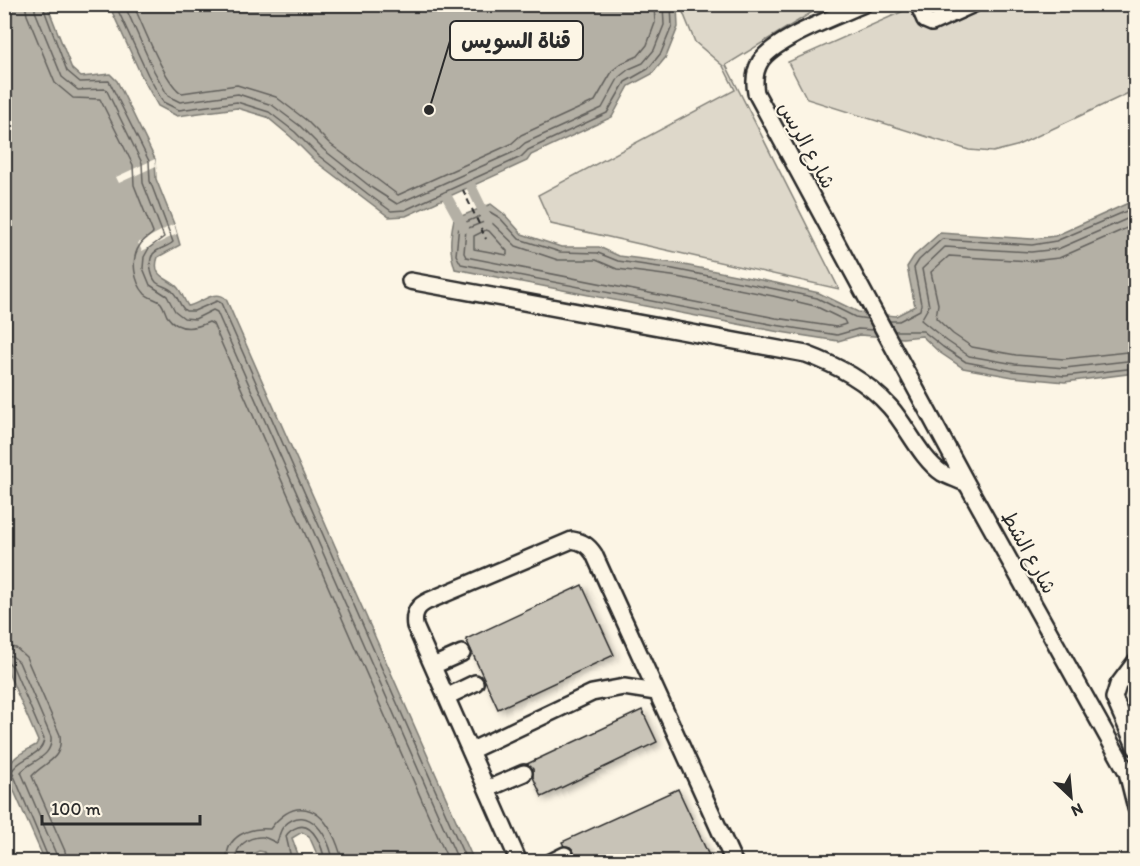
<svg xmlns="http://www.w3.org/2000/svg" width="1140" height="866" font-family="Itim,'Playpen Sans Arabic',sans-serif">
  <defs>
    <filter id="shadow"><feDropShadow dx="3.5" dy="3.5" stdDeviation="3" flood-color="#0004"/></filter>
  </defs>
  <rect width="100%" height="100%" fill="#fcf5e5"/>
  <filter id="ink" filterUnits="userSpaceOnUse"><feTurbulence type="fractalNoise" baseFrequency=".0167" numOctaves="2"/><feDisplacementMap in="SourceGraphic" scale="12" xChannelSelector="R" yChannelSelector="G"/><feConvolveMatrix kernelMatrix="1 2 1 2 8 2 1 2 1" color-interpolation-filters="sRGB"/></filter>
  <g filter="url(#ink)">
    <!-- green -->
    <path fill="#ded8ca" stroke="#84827a" stroke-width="1.5" d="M680 5H824L726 65 839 289 551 224 538 195 735 90 723 66 695 42Z
      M917 5H1135V90L1016 146 993 152 969 150 807 99 788 62Z"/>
    <!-- water -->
    <path fill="#b4b0a5" stroke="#7d7b74" stroke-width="1.5" d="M4 5H47L72 69 81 77 110 74 117 81 155 159 156 179 174 224 180 245 158 257C151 278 168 277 178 288 182 293 184 300 188 306 200 304 215 288 226 299L474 861H320L309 836 302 832 292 838 299 857 294 861H269L264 852 259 851 250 855V861H45L7 775C8 758 22 753 36 745L38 741 4 663Z
      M677 5 678 27 666 57 652 74 629 86 612 117 531 155 527 161 406 216 389 217 315 161 291 137 267 117 237 108 177 116 158 106 142 77 109 5Z
      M1135 200V373L1065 382 1013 377 963 368 939 352 922 336 903 338 859 335 838 341 774 331 455 269C449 252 450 237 454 219L491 204 504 214 522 234 561 247H599L619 256 674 263 776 283 819 293 858 312 896 316 915 306 907 267 914 256 940 233 1032 239 1055 236Z"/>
    <!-- pier -->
    <path fill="#fcf5e5" d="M155 159 156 166 119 183 116 177Z
      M174 224 177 234 142 251 138 243Z"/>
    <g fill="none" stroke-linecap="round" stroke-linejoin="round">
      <!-- shore -->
      <path stroke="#62605c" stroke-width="1.5" d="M25 4 27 15 55 83 73 98 100 99 133 165 134 185 153 233C149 237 143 240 140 245 130 259 134 282 145 294 149 298 157 299 161 303 164 307 165 312 167 316 178 332 194 329 209 322L213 324 449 862
        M35 4V11L62 77 78 90 106 89 142 163 143 183 164 237 149 248 144 257 143 268 150 285 167 296 175 311 184 318 195 319 213 310 217 312 459 862
        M42 4 67 71 80 82 109 81 149 161 150 181 173 242C168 247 158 248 153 254 148 261 151 276 156 282 160 286 169 287 173 292 179 298 179 306 186 311H194L217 301 221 303 467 862
        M115 4 148 75 163 102 179 110 237 102 269 112 295 132 319 156 368 194 391 211 405 210 521 157 528 150 607 113 625 82 648 69 661 53 672 26 671 4
        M124 4 154 71 168 96 180 102 238 94 272 105 300 126 324 150 372 188 397 204 516 151 525 143 602 108 619 77 629 69 643 63 654 50 664 25 663 4
        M133 4C142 23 166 86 182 93L237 85 276 97 306 120 330 144 398 195 511 144 521 135 595 101 613 70 622 63 638 56 647 45 655 23 654 4
        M1136 215 1058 249 1031 252 945 247 922 269 929 306 921 320 947 341 969 356 1015 364 1065 368 1136 360
        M489 220 516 246 558 260H596L617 269 672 276 773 296 815 306 844 320 846 324 836 327 776 318 466 257 464 253 466 229Z
        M1136 224 1059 258 1031 261 949 256 931 272 938 304 936 318 953 334 972 347 1016 355 1064 359 1136 351
        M486 230 489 231 507 251V255L474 249V236Z
        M868 319 855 317 817 298 775 289 673 269 618 261 598 253 560 252 519 239 500 218 490 212 459 225 456 255 461 264 775 325 837 335 858 329 874 330
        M889 321H899L920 310 921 304 914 268 919 260 942 239 1032 245 1056 241 1136 207
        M895 331H923L943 347 966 362 1013 371 1065 376 1136 368
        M4 646 16 648 26 657 60 735C63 761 45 761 32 776L65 851 67 862
        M4 655 12 656 19 662 51 737C53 758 31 760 21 772L56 854 58 862
        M4 662 9 663 13 667 44 739C42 757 19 757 12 771L50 862
        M227 862C225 836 249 827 270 829 294 797 320 805 335 839 338 846 341 853 342 862
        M236 862C234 847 248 836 263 837 268 838 272 841 277 843 279 838 279 831 284 826 309 801 331 839 333 862
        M292 862 286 836C289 831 292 829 298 827 314 822 323 849 325 862"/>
      <!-- canal -->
      <path stroke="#b4b0a5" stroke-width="10" d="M471 186 488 221
        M447 197 464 228"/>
    </g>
    <!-- building -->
    <path fill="#c8c3b7" stroke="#2b2b2b" stroke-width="1.5" filter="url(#shadow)" d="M582 585 614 655 498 709 466 639Z
      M642 710 657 742 542 797 533 777V769L527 764Z
      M678 789 710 858 704 861H572L575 856 573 850 570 847 564 846 562 842Z"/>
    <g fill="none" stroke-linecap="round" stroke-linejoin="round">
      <!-- minor casing -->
      <g stroke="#2b2b2b" stroke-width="20">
        <path id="minor" d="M864 4C838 16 773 39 760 62 754 72 754 82 756 93L967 484 1127 772 1136 808
          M918 4 925 20 932 23 974 4
          M410 281 806 354C838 366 867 381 890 407 907 426 921 459 942 473 949 477 959 480 967 484
          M1136 661 1118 685 1114 698 1136 748
          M433 666 462 653
          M446 697 475 683
          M470 751 592 693 624 687 656 692
          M487 789 524 773
          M519 862 415 626C413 613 417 606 428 601L572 540C583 542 588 545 594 554L734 862
          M551 862 565 855"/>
      </g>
      <!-- path -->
      <path stroke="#2b2b2b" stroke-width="2" stroke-dasharray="6 4.5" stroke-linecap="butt" d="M463 190 486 239"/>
      <!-- minor -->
      <use href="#minor" stroke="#fcf5e5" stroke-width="15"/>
    </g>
  </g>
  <g text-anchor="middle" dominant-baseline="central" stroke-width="4.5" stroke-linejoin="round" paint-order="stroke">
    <!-- street labels -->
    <g font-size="20" fill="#2b2b2b" stroke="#fcf5e5">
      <text transform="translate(807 145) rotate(61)">شارع الريس</text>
      <text transform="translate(1029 552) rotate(61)">شارع الشط</text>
    </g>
  </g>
  <!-- callouts -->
  <path fill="none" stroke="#2b2b2b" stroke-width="2" d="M429 110L450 41"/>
  <circle fill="#2b2b2b" stroke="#fcf5e5" stroke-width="2" cx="429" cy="110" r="6"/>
  <rect fill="#fcf5e5" stroke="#2b2b2b" stroke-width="2" x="450" y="21" width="133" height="39" rx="6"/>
  <g font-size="21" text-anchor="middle" font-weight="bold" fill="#2b2b2b">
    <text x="516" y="48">قناة السويس</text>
  </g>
  <!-- margin -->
  <rect width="1140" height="866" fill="none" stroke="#fcf5e5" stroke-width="24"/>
  <rect x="12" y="12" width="1116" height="842" fill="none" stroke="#2b2b2b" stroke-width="2" filter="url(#ink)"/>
  <!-- north arrow -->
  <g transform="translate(1071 797) rotate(154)" stroke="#fcf5e5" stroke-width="4.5" paint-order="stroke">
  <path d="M0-4.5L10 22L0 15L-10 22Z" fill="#2b2b2b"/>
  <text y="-9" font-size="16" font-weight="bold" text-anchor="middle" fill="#2b2b2b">N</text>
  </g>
  <!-- scale -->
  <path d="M42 815v9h158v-9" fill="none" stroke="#2b2b2b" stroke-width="3"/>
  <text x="51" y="815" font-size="18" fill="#2b2b2b" stroke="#fcf5e5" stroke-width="4.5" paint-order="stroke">100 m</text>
</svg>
